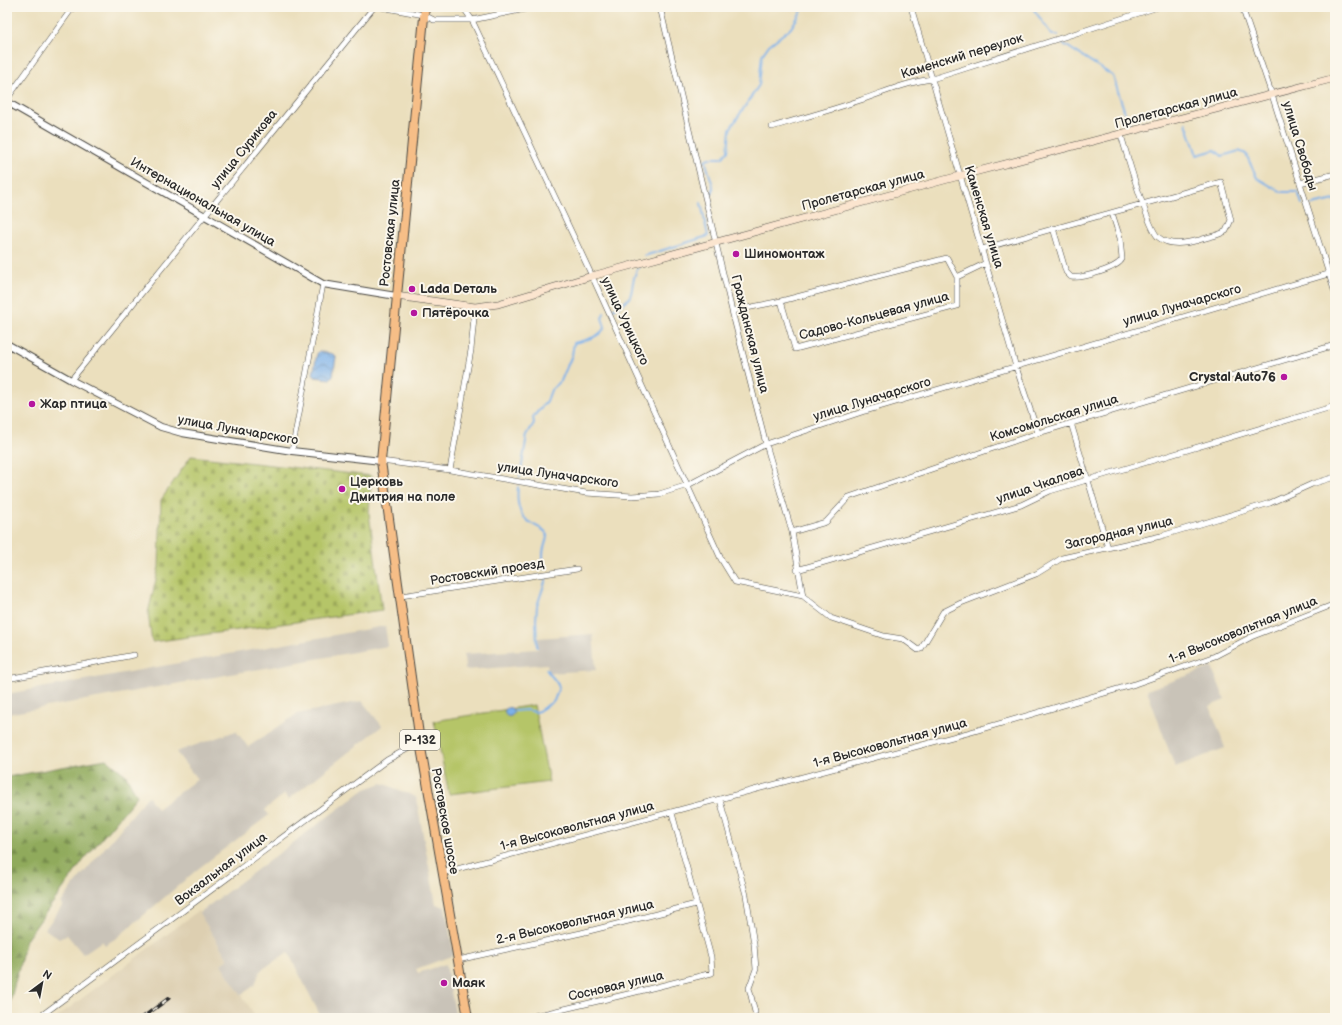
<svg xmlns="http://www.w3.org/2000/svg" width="1342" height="1025" font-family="'Balsamiq Sans',sans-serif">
  <defs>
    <pattern id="forest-firs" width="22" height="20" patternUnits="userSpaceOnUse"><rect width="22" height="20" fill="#90aa5c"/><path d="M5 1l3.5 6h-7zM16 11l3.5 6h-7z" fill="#768b4c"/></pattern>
    <pattern id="cemetery-stones" width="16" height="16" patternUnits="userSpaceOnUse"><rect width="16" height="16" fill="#b5c567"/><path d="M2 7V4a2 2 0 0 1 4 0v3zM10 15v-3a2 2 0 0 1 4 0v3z" fill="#9ca95a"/></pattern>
    <pattern id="water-waves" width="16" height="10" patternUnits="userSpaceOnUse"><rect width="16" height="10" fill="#7cb1ea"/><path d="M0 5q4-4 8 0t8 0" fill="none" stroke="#6690be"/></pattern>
  </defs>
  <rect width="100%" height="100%" fill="#fbf7ec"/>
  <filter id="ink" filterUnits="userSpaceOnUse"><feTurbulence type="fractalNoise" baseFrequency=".025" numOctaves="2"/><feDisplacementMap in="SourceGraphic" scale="8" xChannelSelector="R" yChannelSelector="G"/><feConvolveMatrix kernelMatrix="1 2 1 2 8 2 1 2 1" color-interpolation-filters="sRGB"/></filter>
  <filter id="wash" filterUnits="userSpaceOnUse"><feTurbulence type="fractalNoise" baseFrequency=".012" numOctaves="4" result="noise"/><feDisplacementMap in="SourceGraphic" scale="16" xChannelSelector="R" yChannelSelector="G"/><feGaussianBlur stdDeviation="0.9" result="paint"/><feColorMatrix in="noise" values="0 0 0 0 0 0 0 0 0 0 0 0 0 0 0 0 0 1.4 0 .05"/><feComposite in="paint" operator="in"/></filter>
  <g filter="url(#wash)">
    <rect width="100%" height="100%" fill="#ebdfbd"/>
    <!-- built -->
    <path fill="#ddcfb1" d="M198 911 228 959 221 964 254 1014 248 1018H56Z"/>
    <!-- industrial -->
    <path fill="#c9c3b8" d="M385 626 388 646 7 714V694Z
      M593 634 596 670 548 673 547 664 465 670 464 654 538 649V638Z
      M1212 667 1225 700 1210 706 1225 748 1175 767 1147 690Z
      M362 701 382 726 289 799 285 794 267 808 265 810 269 815 199 868 118 937 105 945 102 941 83 954 67 935 59 939 45 929 63 905 61 903 77 881 148 796 157 809 197 779 176 752 236 731 248 747 297 714Z
      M382 783 416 797 436 904 445 907 454 955 416 969 418 973 446 964 456 1018H318L320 1015 288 952 260 971 255 985 241 995 221 964 228 959 199 913 365 789Z"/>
    <!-- forest -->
    <path fill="url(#forest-firs)" stroke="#5e6a44" d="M106 759 126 775 137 796 83 861 26 940 7 1014V777Z"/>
    <!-- cemetery -->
    <path fill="url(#cemetery-stones)" stroke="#707849" d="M191 456 371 476 369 513 382 610 152 642 148 613 159 567 161 500Z"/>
    <!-- garden -->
    <path fill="#b5c567" stroke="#707849" d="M534 705 549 782 449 794 434 721Z"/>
    <!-- water -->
    <path fill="url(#water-waves)" stroke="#546e8a" d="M319 351 333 354 336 357 333 376 330 379 315 377 313 374 317 354Z
      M504.5 712a4.5 4.5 0 1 1 9 0a4.5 4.5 0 1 1-9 0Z"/>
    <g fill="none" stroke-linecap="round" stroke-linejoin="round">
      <!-- stream -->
      <path stroke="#7cb1ea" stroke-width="2" d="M1032 7 1052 35H1058
        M1062 43 1113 76 1128 122 1132 126 1182 115
        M1186 123 1197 155 1215 150 1222 156 1239 151 1246 154 1257 178 1281 192H1298L1302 204
        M709 196 713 193V186L705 160 709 158H722L728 151 730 129 759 85 762 55 769 45 791 28 804 7
        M1312 205 1335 200
        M644 256 708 236 701 203
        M613 309C641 296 626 290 638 268
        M520 477 527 435 534 423 533 417 547 401 551 390 561 381 572 355 574 343C586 340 599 338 605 327L602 318 604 313
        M518 487C513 530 545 523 547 535 547 541 543 548 543 554 543 559 543 564 544 569
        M537 647 536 620 537 606 546 579
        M514 711 526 710 537 712 554 701 559 687C556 679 550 676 546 669"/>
    </g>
  </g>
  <g filter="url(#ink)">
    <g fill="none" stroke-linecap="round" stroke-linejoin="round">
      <!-- minor casing -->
      <g stroke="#484641" stroke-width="6">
        <path id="minor" d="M381 7 424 15 434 20H472L535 7
          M463 7 472 20 592 276 721 559 735 582 803 596 831 618 884 636 903 639 918 650 921 649 943 612 961 603 1036 574 1062 558 1161 536 1270 503 1312 484 1335 477
          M660 7 732 311 766 444 792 532 803 596
          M911 7 1016 367 1038 433
          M1242 7 1272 95 1335 293
          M7 99 73 7
          M772 127C802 118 832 110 861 100 885 92 907 82 932 79L1158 7
          M1300 183 1335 174
          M1053 228 1066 272 1071 277C1082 279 1118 268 1122 259L1120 238 1112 213
          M982 249C1061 226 1141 205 1221 182L1231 220 1226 231C1218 236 1208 237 1199 240 1186 243 1170 247 1158 237 1148 228 1126 152 1121 135
          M957 277 986 263
          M732 311 781 301 947 258 957 277V306L795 349 781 301
          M71 380 374 7
          M1071 423 1108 548
          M292 451 323 284
          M381 461 450 470 586 493 632 496 659 494 688 485 766 444 865 411 1335 272
          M450 470 471 350 475 307
          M792 532 826 522 849 497 1038 433 1335 345
          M797 570 1021 505 1050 491 1335 406
          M401 596 577 569
          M7 679 134 655
          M720 800 746 895 754 944 756 969 749 988 755 1012
          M442 873 971 732 1135 684 1215 656 1251 637 1335 604
          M458 960 581 933 696 904
          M38 1018 387 760 420 742
          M526 1018 628 994 712 973 711 957 672 813"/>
      </g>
      <!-- tertiary casing -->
      <g stroke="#484641" stroke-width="8">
        <path id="tertiary" d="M7 102 323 284 396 296
          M7 344 71 380 161 427 182 433 292 451 381 461"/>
      </g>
      <!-- secondary casing -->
      <g stroke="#484641" stroke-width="8">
        <path id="secondary" d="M396 296 475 307 498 304 592 276 959 176 1335 78"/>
      </g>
      <!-- primary casing -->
      <g stroke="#484641" stroke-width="10">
        <path id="primary" d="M425 7 381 461 420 742 468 1018"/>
      </g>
      <!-- minor -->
      <use href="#minor" stroke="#fff" stroke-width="5"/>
      <!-- tertiary -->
      <use href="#tertiary" stroke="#fff" stroke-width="6"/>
      <!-- secondary -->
      <use href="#secondary" stroke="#fbe5cf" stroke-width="7"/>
      <!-- primary -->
      <use href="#primary" stroke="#f6be87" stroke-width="8"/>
      <!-- rail casing -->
      <g stroke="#2b2b2b" stroke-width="3.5">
        <path id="rail" d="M142 1018 169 998"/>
      </g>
      <!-- rail -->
      <use href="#rail" stroke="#fbf7ec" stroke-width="2" stroke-dasharray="6" stroke-linecap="butt"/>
    </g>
  </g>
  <!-- markers -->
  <g fill="#b5179e" stroke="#fbf7ec" stroke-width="1.5">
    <circle cx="736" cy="254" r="4"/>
    <circle cx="412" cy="289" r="4"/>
    <circle cx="414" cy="313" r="4"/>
    <circle cx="1284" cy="377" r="4"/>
    <circle cx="32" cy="404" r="4"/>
    <circle cx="342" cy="489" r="4"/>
    <circle cx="444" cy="983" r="4"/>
  </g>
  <g text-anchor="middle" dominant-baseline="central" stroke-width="4" stroke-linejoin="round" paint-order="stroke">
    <!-- shield labels -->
    <rect fill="#fbf7ec" stroke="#696865" stroke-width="1" x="400" y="730" width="40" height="20" rx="3"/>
    <g font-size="12" font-weight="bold" fill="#2b2b2b">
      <text x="420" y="740">Р-132</text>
    </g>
    <!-- street labels -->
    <g font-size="13" fill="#2b2b2b" stroke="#fbf7ec">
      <text transform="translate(962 56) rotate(-17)">Каменский переулок</text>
      <text transform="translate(1176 108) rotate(-15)">Пролетарская улица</text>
      <text transform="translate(1300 146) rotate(73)">улица Свободы</text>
      <text transform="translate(244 149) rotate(-51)">улица Сурикова</text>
      <text transform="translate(863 190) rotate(-15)">Пролетарская улица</text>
      <text transform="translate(203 202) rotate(30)">Интернациональная улица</text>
      <text transform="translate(984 217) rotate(73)">Каменская улица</text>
      <text transform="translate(390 233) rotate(-84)">Ростовская улица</text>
      <text transform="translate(1182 305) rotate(-16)">улица Луначарского</text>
      <text transform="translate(874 316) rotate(-15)">Садово-Кольцевая улица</text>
      <text transform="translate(625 321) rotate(65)">улица Урицкого</text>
      <text transform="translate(750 334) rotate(76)">Гражданская улица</text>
      <text transform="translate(872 399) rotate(-17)">улица Луначарского</text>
      <text transform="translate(1054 418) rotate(-17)">Комсомольская улица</text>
      <text transform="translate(238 430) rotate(10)">улица Луначарского</text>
      <text transform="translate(558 475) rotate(8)">улица Луначарского</text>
      <text transform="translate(1040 485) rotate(-19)">улица Чкалова</text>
      <text transform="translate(1119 533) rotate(-13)">Загородная улица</text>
      <text transform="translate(487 572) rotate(-9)">Ростовский проезд</text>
      <text transform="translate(1243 630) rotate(-22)">1-я Высоковольтная улица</text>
      <text transform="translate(890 743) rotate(-15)">1-я Высоковольтная улица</text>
      <text transform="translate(445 821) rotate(80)">Ростовское шоссе</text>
      <text transform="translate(577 826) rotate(-15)">1-я Высоковольтная улица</text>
      <text transform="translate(221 869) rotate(-37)">Вокзальная улица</text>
      <text transform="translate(575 922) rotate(-13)">2-я Высоковольтная улица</text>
      <text transform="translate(616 986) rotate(-13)">Сосновая улица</text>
    </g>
    <!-- poi labels -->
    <g font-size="13" font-weight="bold" fill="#2b2b2b" stroke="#fbf7ec" text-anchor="start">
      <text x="744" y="254">Шиномонтаж</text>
      <text x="420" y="289">Lada Dеталь</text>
      <text x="422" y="313">Пятёрочка</text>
      <text x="1276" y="377" text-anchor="end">Crystal Auto76</text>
      <text x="40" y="404">Жар птица</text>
      <text x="350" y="482">Церковь<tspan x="350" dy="15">Дмитрия на поле</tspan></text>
      <text x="452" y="983">Маяк</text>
    </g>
  </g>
  <!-- margin -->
  <rect width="1342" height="1025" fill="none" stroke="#fbf7ec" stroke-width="24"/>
  <!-- north arrow -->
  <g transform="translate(42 983) rotate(32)" stroke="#fbf7ec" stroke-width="3" paint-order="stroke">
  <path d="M0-3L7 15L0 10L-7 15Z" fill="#2b2b2b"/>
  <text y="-6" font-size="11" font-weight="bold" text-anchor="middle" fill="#2b2b2b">N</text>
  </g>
</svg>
